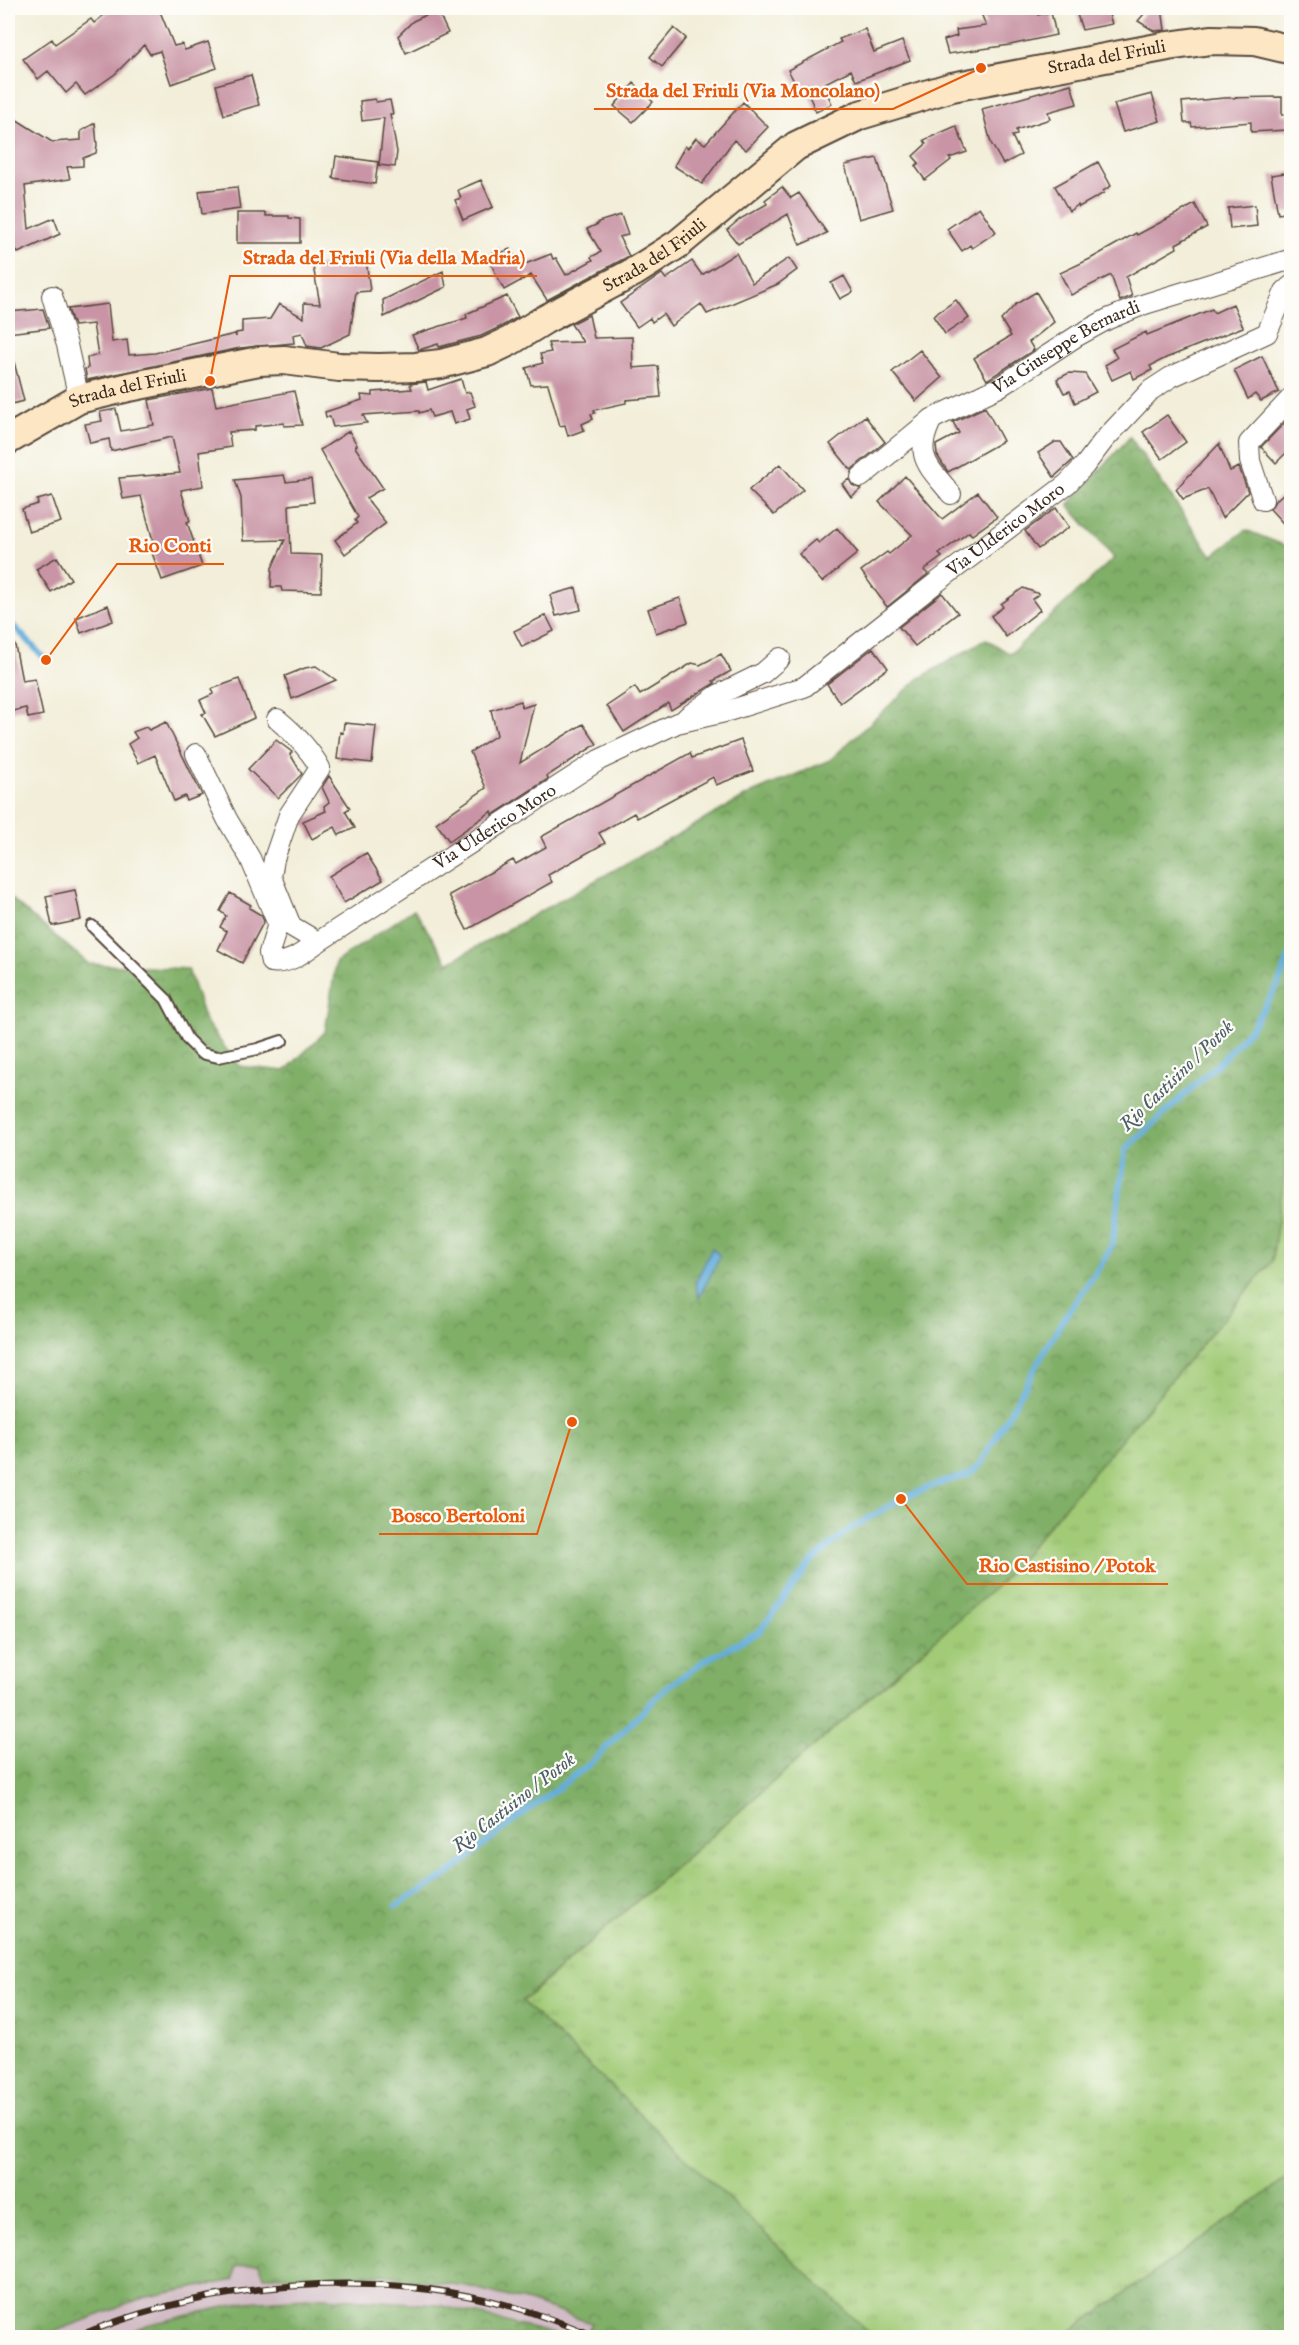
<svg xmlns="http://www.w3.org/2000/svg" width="1299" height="2345" font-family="'IM FELL English',serif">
  <defs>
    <pattern id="grass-tufts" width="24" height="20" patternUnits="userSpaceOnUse" patternTransform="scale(1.5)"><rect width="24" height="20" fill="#a1cb77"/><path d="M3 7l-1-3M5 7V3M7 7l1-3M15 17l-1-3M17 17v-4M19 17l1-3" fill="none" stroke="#8cae66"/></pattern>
    <pattern id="forest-crowns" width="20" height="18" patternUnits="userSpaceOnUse" patternTransform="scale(1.5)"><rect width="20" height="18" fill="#80af68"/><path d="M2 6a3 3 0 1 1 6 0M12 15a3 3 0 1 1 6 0" fill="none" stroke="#6a8f55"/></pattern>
  </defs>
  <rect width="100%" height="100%" fill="#fdfcf7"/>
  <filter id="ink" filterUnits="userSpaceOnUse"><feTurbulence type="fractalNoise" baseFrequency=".0167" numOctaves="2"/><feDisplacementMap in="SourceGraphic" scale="12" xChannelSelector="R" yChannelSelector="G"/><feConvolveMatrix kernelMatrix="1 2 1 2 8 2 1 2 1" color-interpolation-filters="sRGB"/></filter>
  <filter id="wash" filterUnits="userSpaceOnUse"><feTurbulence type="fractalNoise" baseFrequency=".008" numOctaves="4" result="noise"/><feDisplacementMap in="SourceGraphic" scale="24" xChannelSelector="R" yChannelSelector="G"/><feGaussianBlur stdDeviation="1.35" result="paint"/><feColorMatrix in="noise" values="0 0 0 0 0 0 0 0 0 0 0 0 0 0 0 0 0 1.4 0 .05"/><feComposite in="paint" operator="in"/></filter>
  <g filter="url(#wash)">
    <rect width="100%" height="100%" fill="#f2eed9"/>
    <!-- railway -->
    <path fill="#d2bdc6" d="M259 2263 466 2286 528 2302 591 2323 587 2333 583 2337H565L439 2305 323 2297 246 2302 147 2325 117 2337 40 2338 147 2297 234 2280 235 2267Z"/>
    <!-- grass -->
    <path fill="url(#grass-tufts)" stroke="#6e7a4a" stroke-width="1.5" d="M1291 1121V2176L1063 2337H873L522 2002 1000 1583 1272 1261Z"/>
    <!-- forest -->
    <path fill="url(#forest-crowns)" stroke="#5e6c43" stroke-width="1.5" d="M1130 437 1212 556 1246 530 1291 548 1292 1121 1272 1261 1000 1583 522 2001 873 2337H583L587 2333 591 2323 529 2302 466 2286 382 2275 264 2276 259 2263 235 2267 234 2280 147 2297 40 2337H8V896L89 964 188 969 205 1021 239 1066 285 1071 325 1032 336 962 414 909 448 963 752 793 830 760 918 679 986 639 1010 654 1114 558 1068 505Z
      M1291 2176V2337H1063Z
      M323 2297 439 2305 565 2337H117L147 2325 246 2302Z"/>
    <!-- water -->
    <path fill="#63addb" stroke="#4f6c7c" stroke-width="1.5" d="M712 1248 720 1256 699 1298 695 1283Z"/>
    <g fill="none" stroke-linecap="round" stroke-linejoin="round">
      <!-- stream -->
      <path stroke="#63addb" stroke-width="6" d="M8 620 46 660
        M396 1906 449 1874 512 1822 590 1764 665 1689 704 1661 759 1632 812 1561 850 1529 901 1499 937 1484 968 1475 980 1465 1062 1321 1099 1268 1112 1245 1126 1149 1222 1060 1251 1028 1278 985 1292 950"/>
    </g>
    <g id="blocks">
      <!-- building -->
      <path fill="#c995a6" d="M113 8H155L161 14 174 46 182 44 185 50 208 42 217 68 171 84 160 51 150 54 144 45 115 74 85 95 76 84 66 93 48 71 38 79 23 59 52 39 55 44 91 19 94 23Z
        M979 8H1036L1038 15 1051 12 1056 35 1010 45 948 54 944 40 957 36 956 30 986 26Z
        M1075 8H1107L1112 24 1082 30Z
        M1149 8H1162L1165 30 1154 31 1138 21Z
        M437 10 448 33 406 53 398 36 413 21Z
        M674 28 686 38 662 67 650 57Z
        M865 29 874 52 902 41 910 60 856 81 851 70 823 84 832 104 816 112 808 93 802 96 788 70 841 42 839 39Z
        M251 75 259 105 224 115 216 85Z
        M634 83 653 102 633 122 614 106Z
        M1071 84 1077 104 1048 112 1050 119 1016 130 1017 135 1012 136 1021 155 1003 164 991 143 982 109Z
        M1152 94 1160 121 1123 132 1114 104Z
        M1282 97V115L1288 114V130L1251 132V122L1192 127 1191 123H1184L1182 102 1224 98Z
        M375 99 376 102 390 100 393 114H390L397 152 395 167 379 165 384 118 362 121 360 101Z
        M743 102 768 127 746 150 734 140 702 184 674 166 685 146 688 148 696 138 705 144Z
        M14 118 52 142 81 140V131L95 123 97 145 96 153 83 158V166L67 167 70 179 25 186 29 229 54 218 60 234 18 253 8 235V144L12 145Z
        M956 126 967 152 949 158 951 160 925 180 915 166 919 163 913 156 926 144 924 140Z
        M336 156 378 162 375 184 333 178Z
        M877 158 893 209 859 219 845 165Z
        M1098 162 1111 186 1103 191 1104 193 1079 207 1078 205 1069 211 1055 186Z
        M1292 172V212L1278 214 1271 175Z
        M481 180 493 207 463 220 455 200 461 198 458 190Z
        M237 187 240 209 202 214 199 191Z
        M782 187 791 198 799 193 827 233 800 245 788 214 738 244 727 230 740 219 767 204 765 200Z
        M1195 204 1207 227 1176 244 1177 248 1126 277 1132 296 1120 301 1111 275 1071 295 1060 273 1090 259 1136 233 1137 235Z
        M1255 205 1257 226 1230 229 1228 208Z
        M979 207 996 232 972 248 970 245 962 251 947 229Z
        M237 213H266V216H289V218L300 219V243H237Z
        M621 215 628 235 619 237 629 256 547 300 531 275 504 290 487 256 499 249 501 253 510 249 520 266 551 254 553 259 556 258 566 275 593 260 591 257 601 252 587 229 598 224V222Z
        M736 253 752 283 789 258 797 270 778 284 707 314 701 304 671 326 663 314 652 322 650 318 637 327 620 303 662 274 666 279 692 261 702 275Z
        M366 259 370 291 356 292 350 334 321 348 307 346 302 333 293 335 294 343 240 348 87 380 85 369 88 368 87 358 98 355 93 324 74 326 68 309 108 304 112 342 127 340 129 355 155 353 235 334 236 337V333L242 332V321L270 319 279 304 304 318V303L320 304 313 266Z
        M443 271 446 287 384 317 383 300Z
        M844 276 853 292 840 299 831 283Z
        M1036 292 1054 322 1029 342 1034 350 987 380 974 358 1011 336 1001 320 1016 304Z
        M507 296 518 317 502 326 481 336 439 347 438 344 419 350 412 335 467 318 466 314Z
        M956 300 969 318 945 334 933 316Z
        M1233 304 1243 327 1166 358 1150 366 1152 370 1134 379 1131 371 1112 380 1105 365 1117 358 1112 349 1146 332 1147 335 1212 309 1214 313Z
        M43 309 49 328 8 333V312Z
        M589 315 594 338 632 337 633 368 658 366 661 397 626 400V403L594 410 595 413 591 414 593 419 582 424 584 430 568 436 565 425 560 426 548 384 531 385 526 368 543 363 540 354 551 352 548 343 583 342 571 324Z
        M920 350 942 378 916 401 892 372Z
        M1262 356 1279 392 1261 401 1255 394 1248 399 1234 370Z
        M8 358H13L24 401 8 405Z
        M1069 373 1085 374 1096 392 1075 403 1070 391 1064 393 1057 379Z
        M461 379 465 393 470 392 475 406 467 409 470 419 454 424 450 412 432 417 429 410 419 413V411L363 415 367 423 333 427 330 417H326L325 412 362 400 361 395 373 396V392L412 389 410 384 426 382 428 390Z
        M212 388 216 406 294 391 302 425 284 426V423L255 426V430L229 432 231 447 199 452 203 486 181 490 190 521 187 522 202 566 162 580 151 550 155 548 141 496 123 499 119 478 180 473 172 437 111 451 109 439 90 443 85 424 102 421 100 412 116 409 121 431 154 425 149 400Z
        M985 407 1003 441 948 472 937 455 936 445 959 433 953 422Z
        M1167 415 1186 442 1162 459 1143 432Z
        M1292 415V447L1276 463 1261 447Z
        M865 416 885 442 851 470 830 444Z
        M349 431 357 445 355 447 383 488 366 498 386 523 345 554 335 540 357 523 355 520 358 517 320 450Z
        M1055 442H1061L1073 460 1054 477 1038 453Z
        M1219 444 1230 471 1239 467 1248 492 1222 518 1208 489 1183 499 1176 489Z
        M780 464 803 490 774 515 749 490Z
        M284 475 286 482 311 479 314 502 289 505 291 554 322 555 321 592 282 591 281 587H271L272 568 285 540 243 541 241 498 235 480Z
        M905 476 942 519 978 492 997 517 972 535 969 532 939 554 942 557 924 570 928 574 887 607 861 571 887 552 889 554 912 535 879 502Z
        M849 479 852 485 861 489 851 497 842 484Z
        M1292 486V533L1270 509 1275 501Z
        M52 496 61 522 29 532 22 509 38 504 37 500Z
        M1056 508 1069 527 1038 549 1025 531Z
        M837 528 858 553 822 582 799 554 816 540 819 543Z
        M57 557 71 579 51 592 36 569Z
        M576 588 581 610 556 616 550 595Z
        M1023 588 1039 594 1032 599 1040 610 1006 637 991 616 1003 607 1001 604Z
        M942 593 958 613 915 646 899 627Z
        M680 598 688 622 656 633 648 609Z
        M108 605 113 621 81 633 76 618Z
        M546 615 554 631 522 647 514 631Z
        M15 645 22 681 35 679 43 715 28 718 26 708 8 712V646Z
        M873 648 888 668 840 703 827 684Z
        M721 654 731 671 713 681 715 683 671 710 668 703 624 732 607 706 635 687 640 695 692 663 700 665Z
        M316 666 336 680 292 699 285 676 305 668Z
        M239 679 254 718 215 736 202 714 206 713 200 700 213 694 212 689Z
        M521 701 522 708 534 704 520 763 583 724 597 744 547 776 548 779 493 815 492 811 449 841 436 823 486 788 470 752 497 735 491 710Z
        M166 722 202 795 187 801 185 796 174 801 155 755 138 763 128 744 137 738 133 732 146 727 149 730Z
        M344 723 376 726 372 763 337 759 340 732 343 733Z
        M276 740 292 752 290 754 302 774 278 798 248 769Z
        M741 740 753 771 716 785 713 777 637 818 634 813 599 833 605 843 548 875 552 882 467 930 449 895 513 860 516 864 546 847 541 837 690 753 692 758Z
        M329 776 350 808 345 811 355 828 339 835 335 827 312 839 303 821 326 811 324 806 329 802 322 787Z
        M366 853 383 880 344 903 329 876Z
        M75 890 81 920 52 926 46 896Z
        M230 893 251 905 249 908 261 915 264 921 242 963 218 950 227 931 220 927 226 916 220 911Z"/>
    </g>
  </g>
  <g filter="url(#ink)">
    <use href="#blocks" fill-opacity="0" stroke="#56473a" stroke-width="1.5"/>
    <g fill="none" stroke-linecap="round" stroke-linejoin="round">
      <!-- lane casing -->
      <g stroke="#56473a" stroke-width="14">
        <path id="lane" d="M92 926 166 999 187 1039 201 1053 218 1057 258 1049 282 1041"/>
      </g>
      <!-- street casing -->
      <g stroke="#56473a" stroke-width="22">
        <g id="street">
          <path d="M52 296 67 345 79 399"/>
          <path d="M932 419C913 457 928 465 951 494"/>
          <path id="s1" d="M861 477 932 419 999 387 1077 336 1108 319 1145 304 1292 259"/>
          <path d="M1263 500 1250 461 1249 443 1292 397"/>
          <path d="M687 717 718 695 763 673 780 658"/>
          <path id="s2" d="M277 719C294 733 309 748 320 768L289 815 274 859 271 877 291 926 318 942 599 760 677 723 725 712 804 687 937 582 1067 484 1085 465 1104 440 1151 390 1171 377 1267 333 1285 291 1292 285"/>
          <path d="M196 754 227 819 250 858 278 924 269 953 271 962C289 965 304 952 318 942"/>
        </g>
      </g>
      <!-- secondary casing -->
      <g stroke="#56473a" stroke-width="32">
        <g id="secondary">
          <path id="s3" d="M8 440 79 399 129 387 259 361 284 360 339 367 379 368 416 367 441 364 487 352 510 341 544 320 634 272 678 244 796 146 860 115 952 87 1168 46 1211 40 1254 41 1292 50"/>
        </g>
      </g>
      <!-- lane -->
      <use href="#lane" stroke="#fff" stroke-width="10"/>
      <!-- street -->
      <use href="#street" stroke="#fff" stroke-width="20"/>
      <!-- secondary -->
      <use href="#secondary" stroke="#fce6c4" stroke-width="28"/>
      <!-- rail casing -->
      <g stroke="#3b2a1e" stroke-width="7">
        <path id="rail" d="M74 2338C208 2281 373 2267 514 2307 539 2314 563 2324 587 2333"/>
      </g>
      <!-- rail -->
      <use href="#rail" stroke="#fdfcf7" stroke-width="4.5" stroke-dasharray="14" stroke-linecap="butt"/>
    </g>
  </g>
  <g text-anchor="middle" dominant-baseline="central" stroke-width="4.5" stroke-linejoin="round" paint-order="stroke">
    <!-- street labels -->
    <g font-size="18" fill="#3b2a1e" stroke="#fdfcf7">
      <text stroke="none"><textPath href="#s3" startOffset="1194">Strada del Friuli</textPath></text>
      <text stroke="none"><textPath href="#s3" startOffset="690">Strada del Friuli</textPath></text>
      <text stroke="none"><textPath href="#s1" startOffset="244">Via Giuseppe Bernardi</textPath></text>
      <text stroke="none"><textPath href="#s3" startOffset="132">Strada del Friuli</textPath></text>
      <text stroke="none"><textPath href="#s2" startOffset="1080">Via Ulderico Moro</textPath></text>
      <text stroke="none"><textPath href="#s2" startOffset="482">Via Ulderico Moro</textPath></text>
    </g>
    <!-- water labels -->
    <g font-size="20" font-style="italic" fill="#4b5e6a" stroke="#fdfcf7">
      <text transform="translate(1177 1076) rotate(-44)">Rio Castisino / Potok</text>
      <text transform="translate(514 1803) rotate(-38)">Rio Castisino / Potok</text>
    </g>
  </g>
  <!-- callouts -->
  <path fill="none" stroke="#e8590c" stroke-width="2" d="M981 68L893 109H594M210 381L230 276H537M46 660L117 564H224M572 1422L537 1534H379M901 1499L967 1584H1168"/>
  <g fill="#e8590c" stroke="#fdfcf7" stroke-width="2">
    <circle cx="981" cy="68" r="6"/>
    <circle cx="210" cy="381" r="6"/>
    <circle cx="46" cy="660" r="6"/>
    <circle cx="572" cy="1422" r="6"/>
    <circle cx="901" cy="1499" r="6"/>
  </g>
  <g font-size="20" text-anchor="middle" font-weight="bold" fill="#e8590c" stroke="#fdfcf7" stroke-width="4.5" stroke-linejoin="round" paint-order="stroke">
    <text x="743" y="97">Strada del Friuli (Via Moncolano)</text>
    <text x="384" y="264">Strada del Friuli (Via della Madria)</text>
    <text x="170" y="552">Rio Conti</text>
    <text x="458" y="1522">Bosco Bertoloni</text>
    <text x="1067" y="1572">Rio Castisino / Potok</text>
  </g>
  <!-- margin -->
  <rect width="1299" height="2345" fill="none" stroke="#fdfcf7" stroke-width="30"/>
</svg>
